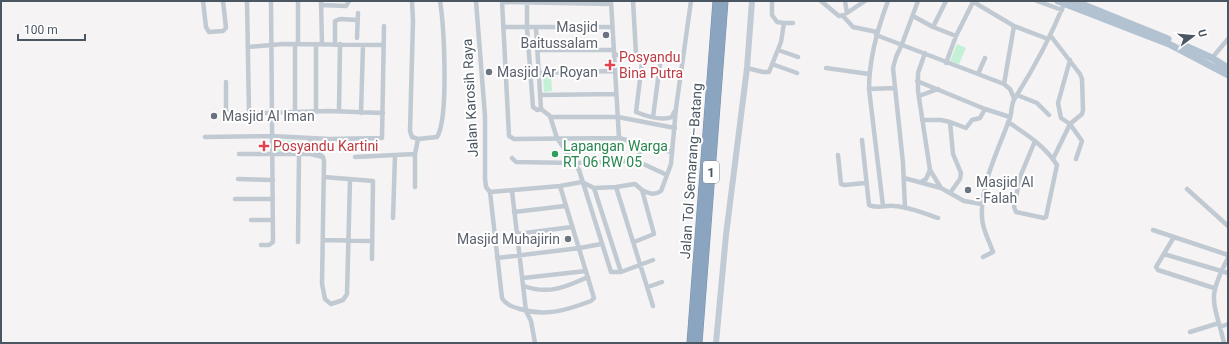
<svg xmlns="http://www.w3.org/2000/svg" width="1229" height="344" font-family="Roboto,sans-serif">
  <rect width="100%" height="100%" fill="#f5f3f3"/>
  <!-- green -->
  <path fill="#c3f1d5" d="M957 44 966 48 959 64 950 61Z
    M543 75H551L552 91 544 92Z
    M273 140 303 141V154L273 153Z"/>
  <g fill="none" stroke-linecap="round" stroke-linejoin="round">
    <!-- highway casing -->
    <g stroke="#7690ad" stroke-width="9">
      <path id="highway" d="M691 343 717 1
        M698 343 724 1"/>
    </g>
    <!-- street -->
    <path stroke="#c1cad2" stroke-width="4.5" d="M203 1 206 27 209 32 223 31 226 28 223 1
      M247 1 249 113
      M321 1 322 44
      M412 1 413 21 410 131 412 137 418 139
      M476 1 485 116V178L486 187 490 192
      M502 1 509 136 514 139 619 138 671 152
      M527 1V28L533 107 537 110 541 109 550 116 557 138 579 170 611 272H621L653 260
      M611 1 619 138
      M821 1 839 16 844 15
      M845 1 847 13 865 1
      M972 1 1014 26 1048 39
      M1037 1 1062 10
      M502 2 611 4
      M322 5 346 6 349 1
      M843 16 853 27 877 32
      M913 16 933 27 956 36
      M784 23H793
      M504 27H612
      M933 27 946 1
      M536 28 541 109
      M876 35 1004 84 1010 89 1014 98
      M1050 35 1080 74 1082 79 1083 110 1082 114 1070 124 1082 141 1076 159
      M357 38 358 13
      M295 44V112
      M298 44V1
      M316 44V112
      M335 45V21L340 19 357 20
      M248 47 283 44 384 45
      M537 50H613
      M778 50 798 57
      M925 53 918 73V91L930 170 941 188
      M636 54 642 63 636 112C646 116 662 121 672 117L674 112
      M614 55 636 54 633 1
      M1212 58 1228 39
      M946 63 956 36 973 2
      M772 64 797 73
      M747 68 763 72H769L781 42 784 23 777 22 772 15V1
      M826 68 869 74
      M539 73 615 71
      M978 74 985 58
      M917 81 985 109 1010 117
      M226 82V111L230 114 329 111 383 113
      M1004 84 1014 26
      M869 89 894 88
      M540 95 616 94
      M1017 95 1037 103 1049 115
      M919 96 938 89
      M339 111 340 44
      M361 113 363 45
      M550 117H618L675 128
      M653 117 661 57 664 56 683 59
      M922 120H941L950 122 953 154 961 173 960 179 950 193
      M950 122 966 128 972 120 980 118 985 109
      M1008 122C1026 134 1045 146 1057 165L1046 217 1044 218 1016 212 1014 207 1020 177 1035 141
      M205 137 272 136 330 139 382 138 384 26
      M862 140 869 205C876 209 886 205 894 206 909 207 924 213 938 218
      M310 146 323 157
      M239 154H310V138
      M310 154 323 157 324 161 322 284 325 299 331 304 343 300 347 294 350 180
      M838 155 841 184 845 185 865 183
      M355 157 415 154 418 139 437 137C449 118 444 26 440 1
      M512 158 516 162 573 163 637 161
      M1053 159 1070 124 1061 118 1058 103 1070 60
      M667 175 671 164 676 108 691 1
      M324 177 373 181 372 259
      M904 178 941 188 964 201 982 204
      M238 179 273 180
      M921 182 926 179 930 170
      M415 187V154
      M616 187 635 184 642 190 654 234 634 242
      M594 188 621 272
      M1187 189 1228 226
      M642 190C648 193 654 196 661 191L667 175 637 161 643 144
      M512 191 526 311 531 321 535 343
      M490 192 502 298C506 305 513 307 520 309 546 317 567 310 591 301L594 298 560 186
      M490 192 560 186 582 182 594 188 616 187 653 306
      M235 199H273
      M883 206 869 89C869 58 877 30 888 1
      M905 208 903 163 893 68 896 57 902 44 918 1
      M514 212 565 206
      M393 218 395 156
      M251 220H273
      M1153 230 1174 237
      M517 234 572 227
      M323 240 372 241
      M298 242 299 155
      M261 245H269L273 242 271 1
      M1164 254 1228 273
      M983 257 993 252C989 240 982 229 982 217 980 185 999 148 1010 118 1012 112 1011 103 1015 98 1034 68 1051 36 1064 4
      M497 258 580 248 601 244
      M523 278 586 271
      M524 286C548 295 566 287 588 277
      M648 287 662 282
      M1214 288 1158 270 1156 267 1174 237 1228 255
      M1220 327 1228 324
      M1190 332 1219 323
      M1224 343C1214 300 1206 300 1228 258"/>
    <!-- secondary -->
    <path stroke="#c1cbd6" stroke-width="6" d="M716 343 726 235 747 68 752 1"/>
    <!-- primary -->
    <path stroke="#b3c2d1" stroke-width="7" d="M1058 1 1169 44 1228 75
      M1074 1 1168 39
      M1183 45 1212 58 1228 68"/>
    <!-- highway -->
    <use href="#highway" stroke="#8ba5c1" stroke-width="8"/>
  </g>
  <!-- markers -->
  <g fill="#6b7280" stroke="#fff" stroke-width="1.5">
    <circle cx="606" cy="35" r="4"/>
    <circle cx="489" cy="72" r="4"/>
    <circle cx="214" cy="116" r="4"/>
    <circle cx="968" cy="190" r="4"/>
    <circle cx="568" cy="239" r="4"/>
  </g>
  <g fill="#e0444e" stroke="#fff" stroke-width="1.5">
    <path d="M608 59h4v4h4v4h-4v4h-4v-4h-4v-4h4z"/>
    <path d="M262 140h4v4h4v4h-4v4h-4v-4h-4v-4h4z"/>
  </g>
  <circle fill="#2e9e5b" stroke="#fff" stroke-width="1.5" cx="555" cy="154" r="4"/>
  <g text-anchor="middle" dominant-baseline="central" stroke-width="4" stroke-linejoin="round" paint-order="stroke">
    <!-- shield labels -->
    <rect fill="#fff" stroke="#808990" stroke-width="1" x="703" y="161" width="16" height="22" rx="3"/>
    <g font-size="13" font-weight="bold" fill="#4a5661">
      <text x="711" y="172">1</text>
    </g>
    <!-- worship labels -->
    <g font-size="14" fill="#5b616d" stroke="#fff" text-anchor="start">
      <text x="598" y="27" text-anchor="end">Masjid<tspan x="598" dy="16">Baitussalam</tspan></text>
      <text x="497" y="72">Masjid Ar Royan</text>
      <text x="222" y="116">Masjid Al Iman</text>
      <text x="976" y="182">Masjid Al<tspan x="976" dy="16">- Falah</tspan></text>
      <text x="560" y="239" text-anchor="end">Masjid Muhajirin</text>
    </g>
    <!-- health labels -->
    <g font-size="14" fill="#be3a42" stroke="#fff" text-anchor="start">
      <text x="619" y="57">Posyandu<tspan x="619" dy="16">Bina Putra</tspan></text>
      <text x="273" y="146">Posyandu Kartini</text>
    </g>
    <!-- street labels -->
    <g font-size="14" fill="#4a5661" stroke="#fff">
      <text transform="translate(470 98) rotate(-93)">Jalan Karosih Raya</text>
      <text transform="translate(691 171) rotate(-86)">Jalan Tol Semarang–Batang</text>
    </g>
    <!-- leisure labels -->
    <g font-size="14" fill="#27864d" stroke="#fff" text-anchor="start">
      <text x="563" y="146">Lapangan Warga<tspan x="563" dy="16">RT 06 RW 05</tspan></text>
    </g>
  </g>
  <!-- border -->
  <rect width="1229" height="344" fill="none" stroke="#4a5661" stroke-width="4"/>
  <!-- north arrow -->
  <g transform="translate(1193 36) rotate(74)" stroke="#ffffff" stroke-width="3" paint-order="stroke">
  <path d="M0-3L7 15L0 10L-7 15Z" fill="#4a5661"/>
  <text y="-6" font-size="11" font-weight="bold" text-anchor="middle" fill="#4a5661">U</text>
  </g>
  <!-- scale -->
  <path d="M18 34v6h67v-6" fill="none" stroke="#4a5661" stroke-width="2"/>
  <text x="24" y="34" font-size="12" fill="#4a5661" stroke="#ffffff" stroke-width="3" paint-order="stroke">100 m</text>
</svg>
